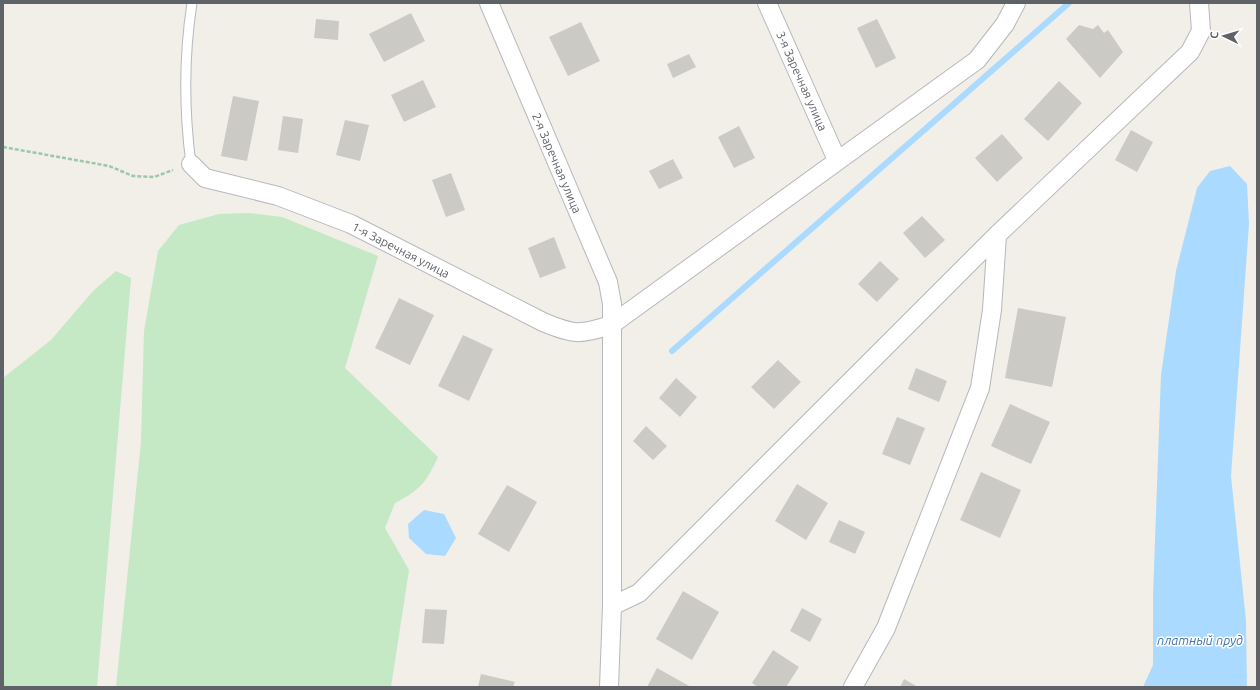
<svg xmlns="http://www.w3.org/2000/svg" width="1260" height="690" font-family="Ubuntu,sans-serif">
  <rect width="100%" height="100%" fill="#f1efe8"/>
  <!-- green -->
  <path fill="#c5e8c5" d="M249 213 282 217 378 256 345 368 438 457C426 483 420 490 395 503L385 528 409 570 391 687H116L141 442 144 331 158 251 179 225 219 214Z
    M116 271 131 278 97 687H3V378L51 340 93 291Z"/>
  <!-- water -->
  <path fill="#aadaff" d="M1230 166 1247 184 1249 224 1231 476 1246 621 1247 687H1143L1153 665V596L1161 375 1176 271 1197 188 1210 171Z
    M424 510 444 514 456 538 445 556 426 554 409 538 408 524Z"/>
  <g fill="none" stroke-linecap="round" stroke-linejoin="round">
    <!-- stream -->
    <path stroke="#aadaff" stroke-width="6" d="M672 351 1069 3"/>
  </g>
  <!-- building -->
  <path fill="#cccac5" d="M411 13 425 41 384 62 369 34Z
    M316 19 339 21 338 40 314 38Z
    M877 19 896 58 876 68 857 28Z
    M581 22 600 61 568 76 549 37Z
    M1079 25 1093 29 1098 25 1104 33 1108 30 1123 52 1100 78 1066 39Z
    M689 54 696 67 673 78 667 64Z
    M423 80 436 107 404 122 391 95Z
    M1059 81 1082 103 1048 141 1024 119Z
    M233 96 259 101 247 161 221 156Z
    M283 116 303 119 298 153 278 150Z
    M345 120 369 125 360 161 336 155Z
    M739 126 755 158 734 168 718 137Z
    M1131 130 1153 142 1137 172 1115 160Z
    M1002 134 1023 158 997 182 975 158Z
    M673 159 683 178 659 189 649 171Z
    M451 173 465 210 446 217 432 180Z
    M922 216 945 240 925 258 903 233Z
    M554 237 566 268 540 278 528 248Z
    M880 261 899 279 877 302 858 284Z
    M399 298 434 315 410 365 375 348Z
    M1018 308 1066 317 1052 387 1005 378Z
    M463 335 493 349 469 401 438 386Z
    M778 360 801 382 774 409 751 387Z
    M916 368 947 381 939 402 908 389Z
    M676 378 697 397 680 417 659 398Z
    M1010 404 1050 422 1031 464 991 446Z
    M897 417 925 428 910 465 882 454Z
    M646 426 667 446 653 460 633 441Z
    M981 472 1021 490 1000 538 960 520Z
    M797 484 828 503 806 540 775 521Z
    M507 485 537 502 509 552 478 534Z
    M839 520 865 532 855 554 829 542Z
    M683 591 719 612 692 660 656 639Z
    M802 608 822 619 810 642 790 631Z
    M425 609 447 610 444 644 422 643Z
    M773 650 799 667 786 687H758L752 683Z
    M657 668 691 687H647Z
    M481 674 515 682 513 687H478Z
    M904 679 918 687H900Z"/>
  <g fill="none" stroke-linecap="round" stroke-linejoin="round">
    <!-- lane casing -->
    <g stroke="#b5b8bc" stroke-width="11">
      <path id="lane" d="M191 164C184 111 184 55 192 3"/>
    </g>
    <!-- street casing -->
    <g stroke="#b5b8bc" stroke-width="20">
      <path id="street" d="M489 3 608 282 612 304V606L609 687
        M767 3 837 160
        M191 164 205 178 278 196 351 224 543 322C574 335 580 335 611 325L977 60 1005 24 1016 3
        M612 606 639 593 997 235 1190 52 1201 31 1199 3
        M853 687 886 628 980 388 992 310 997 235"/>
    </g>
    <!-- path -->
    <path stroke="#9cc7a9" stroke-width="2.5" stroke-dasharray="4 2" stroke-linecap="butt" d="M3 147 109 166 133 176 154 177 173 170"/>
    <!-- lane -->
    <use href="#lane" stroke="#fff" stroke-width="9"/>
    <!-- street -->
    <use href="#street" stroke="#fff" stroke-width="18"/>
  </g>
  <g text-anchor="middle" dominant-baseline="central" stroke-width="3" stroke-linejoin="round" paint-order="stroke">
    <!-- street labels -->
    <g font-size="12" fill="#5f6368" stroke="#fff">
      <text transform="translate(802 81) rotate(66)">3-я Заречная улица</text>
      <text transform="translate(557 163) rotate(67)">2-я Заречная улица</text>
      <text transform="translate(401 250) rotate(27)">1-я Заречная улица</text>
    </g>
    <!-- water labels -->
    <g font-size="13" font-style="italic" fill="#4174aa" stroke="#fff">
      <text x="1200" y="640">платный пруд</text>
    </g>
  </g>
  <!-- border -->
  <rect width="1260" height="690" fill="none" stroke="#5f6368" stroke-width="8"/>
  <!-- north arrow -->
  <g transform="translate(1224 36) rotate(275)" stroke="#ffffff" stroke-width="3" paint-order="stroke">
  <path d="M0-3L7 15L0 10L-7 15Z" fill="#5f6368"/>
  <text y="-6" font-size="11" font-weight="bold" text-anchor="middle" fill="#5f6368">С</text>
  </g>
</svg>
